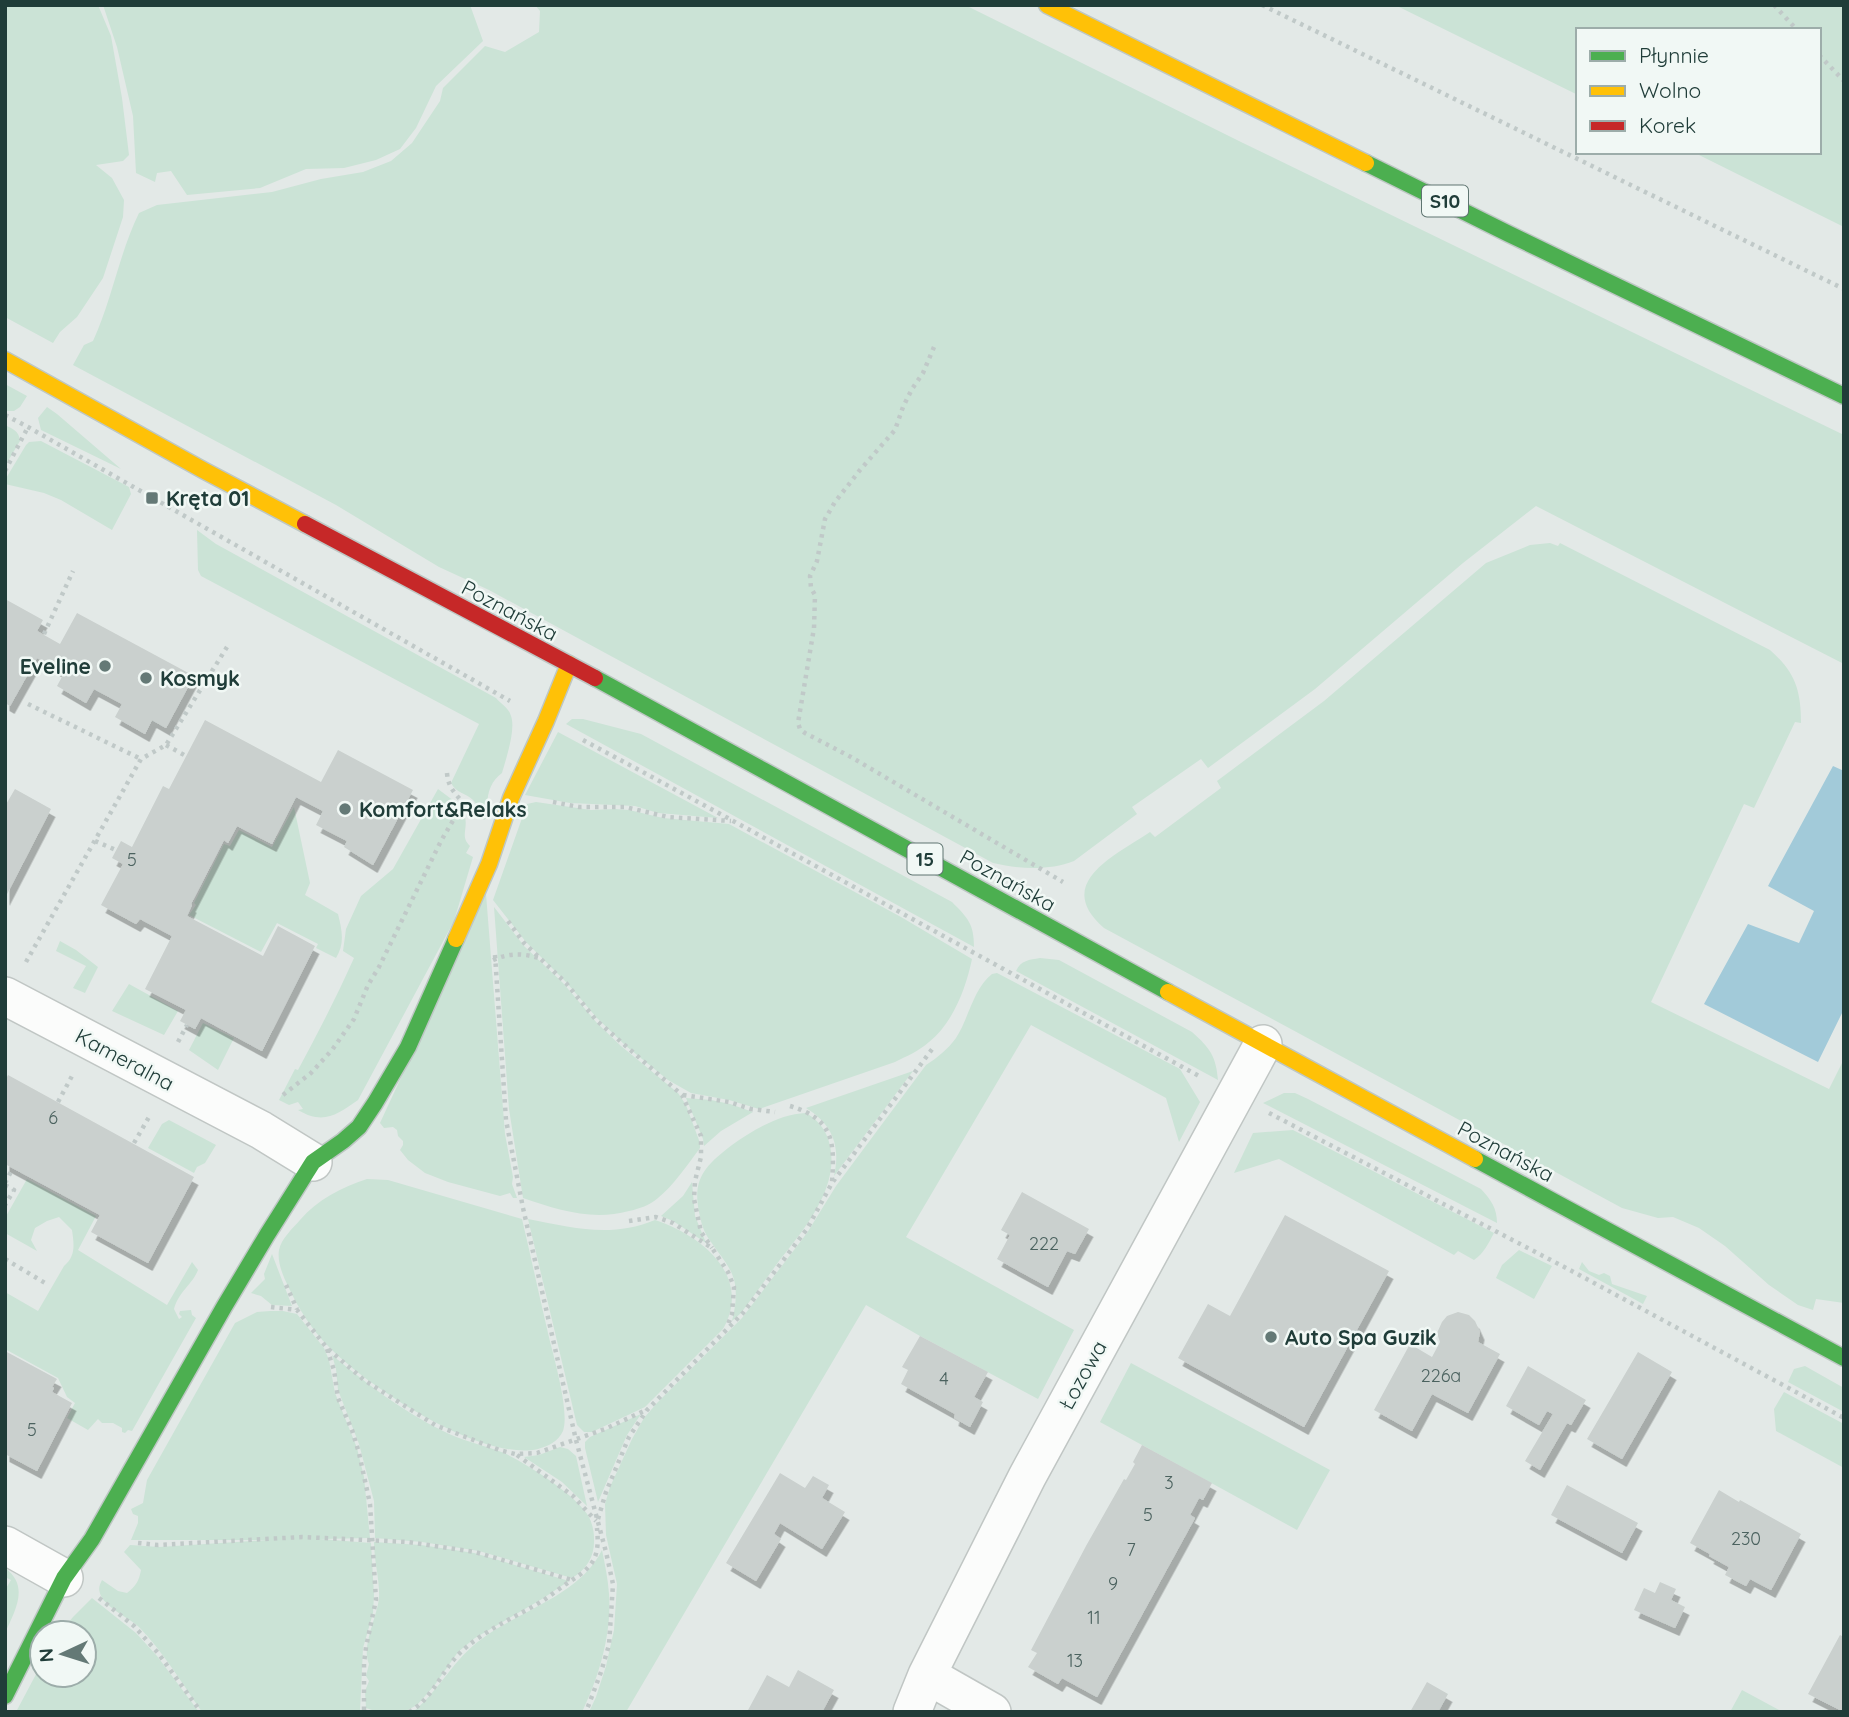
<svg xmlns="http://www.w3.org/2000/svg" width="1849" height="1717" font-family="Quicksand,sans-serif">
  <defs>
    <filter id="shadow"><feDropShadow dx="4.5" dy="8" stdDeviation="0" flood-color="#0004"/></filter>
  </defs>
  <rect width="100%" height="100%" fill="#e3e9e7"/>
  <!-- green -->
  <path fill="#cbe3d6" d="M5 5H98L111 36 122 98 129 155 123 161 96 165 112 178 124 200 123 217 103 278 77 317 60 332 53 343 5 317Z
    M103 5H470L483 41 436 86 416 128 400 149 376 160 344 168 306 169 260 188 187 195 171 171 157 173 155 182 136 173 133 116 117 47Z
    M535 5H965L1243 143 1844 435V664L1536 506 1463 563 1315 689 1208 768 1201 759 1132 807 1137 814 1074 861C1048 871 1020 869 993 863L489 590 439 567 336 505 73 365 84 345 93 341C112 300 119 254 139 213L157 205 272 192 321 179 363 172 391 161 412 143 440 101 443 88 485 46 505 52 539 32 540 11Z
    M1395 5H1844V227L1693 152H1819V30H1578V95Z
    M5 384 27 396 20 407 14 411H5Z
    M47 407 57 414 121 469 41 430 38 418Z
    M5 425C13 429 19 431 20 441L5 466Z
    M41 441 129 487 131 494 112 530 61 500 44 493 5 484V480L26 445 29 442Z
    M197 530 216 544 496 698C501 704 509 708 511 716 516 729 506 759 502 773 488 783 485 801 489 816L484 820C478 814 479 806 473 800 466 793 456 793 451 783L479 724 201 576 198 570Z
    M1550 543 1558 546 1560 543 1770 650C1795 672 1801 690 1801 723L1795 722 1754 808 1744 804 1651 1002 1829 1089 1844 1059V1303L1816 1299 1813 1310 1798 1305 1769 1285 1725 1246 1699 1228 1673 1217 1658 1218 1622 1208 1104 928C1052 883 1116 855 1150 832L1155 837 1221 788 1217 781 1324 701 1486 563 1530 545Z
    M572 719H583L641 734 952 902C968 918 974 924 974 947L566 724Z
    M558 732 718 818 658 813 635 806 570 803 525 795Z
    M438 789 458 804 453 815 461 814 465 817C468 829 460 837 470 846L466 853 473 857 454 921 358 1100C337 1115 323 1125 298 1110L303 1109 298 1102 289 1105 279 1100 295 1069 298 1070C318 1033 337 996 354 958L343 951 346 929 361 896 393 869Z
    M536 802 591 810 615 809 629 810 663 818 729 824 901 917 972 959C966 988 953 1023 929 1042 919 1051 907 1056 895 1062L759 1109 729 1100 691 1093 668 1080 626 1046 597 1018 566 982 526 942 493 900 527 804Z
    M294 807 310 883 305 895 338 914C342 930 345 944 336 958L316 948 318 944 277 923 261 952 189 915 196 905 194 903 224 844 230 846 239 830 272 847Z
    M486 894 505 1134 513 1177 512 1184 517 1198H513L510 1193 500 1196 448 1182 425 1173 408 1160 400 1150 403 1145V1141L398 1136 397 1130 393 1127 384 1128 380 1123Z
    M494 907 524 946 563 983 597 1023 621 1046 678 1093 686 1105 700 1143V1148C688 1164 673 1186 658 1198 650 1205 639 1209 629 1211 592 1221 558 1210 523 1198L509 1109Z
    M60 941 76 950 98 967 85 993 73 988 86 966 56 951Z
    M1040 958 1059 960 1192 1032C1210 1048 1216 1056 1218 1080L1016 971C1021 960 1029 960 1040 958Z
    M997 973 1180 1069 1200 1102 1179 1142 1166 1098 1031 1025 906 1237 1074 1330 1038 1399 920 1336 866 1305 626 1712H589L596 1697 606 1666 614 1630 617 1584 606 1535 605 1504 610 1487 632 1439 644 1418 657 1403 742 1318 807 1233 836 1186 926 1065C937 1058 948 1049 956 1038 969 1018 973 989 992 974Z
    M129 984 178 1011 164 1035 112 1011Z
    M203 1023 234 1038 218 1070 189 1050Z
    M913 1071 834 1176C841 1145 832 1124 806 1108Z
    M1284 1093H1295L1308 1099 1481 1189C1491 1200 1497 1208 1497 1223L1263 1103Z
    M686 1098 711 1100 730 1104 753 1112 721 1131 704 1146 703 1139Z
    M806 1113C816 1119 822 1125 827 1136 845 1182 805 1228 779 1261 766 1279 754 1296 741 1313L732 1321C735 1309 737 1297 735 1284 732 1267 720 1256 711 1242 704 1233 701 1223 699 1212 692 1178 706 1165 732 1145 753 1130 780 1114 806 1113Z
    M169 1120 216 1145 205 1163 197 1167 194 1173 148 1148 162 1124Z
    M1293 1130 1494 1233C1488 1244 1484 1253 1474 1260L1458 1251 1454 1255 1279 1159 1234 1173 1253 1133Z
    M27 1179 96 1216 78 1250 167 1305 192 1262 198 1270C192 1285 179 1291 174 1309L179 1319 182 1317 179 1314 180 1311 191 1310 192 1315 196 1318 132 1431 128 1430 125 1433 122 1432V1428L113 1423H102L98 1419 88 1430 67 1418 75 1403 67 1397 58 1378 5 1349V1292L38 1311 64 1266C76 1256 74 1244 72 1230L59 1217 47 1221 35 1228 31 1240 37 1251 5 1233V1218Z
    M367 1179 388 1180 522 1219C531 1257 539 1295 548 1333 553 1355 570 1411 563 1431 558 1442 548 1446 538 1449 482 1462 368 1387 329 1347 312 1330 298 1308 288 1286 283 1276 277 1262 279 1250 281 1239 293 1228 300 1220 317 1200 342 1187 367 1179Z
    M692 1182 695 1216 706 1243 673 1221 661 1216 683 1196Z
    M528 1219C574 1228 611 1238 655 1220 701 1235 753 1276 723 1329L645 1407 592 1432H584L577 1425Z
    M1519 1250 1552 1266 1534 1299 1496 1278 1502 1265Z
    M272 1254 292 1306 272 1305 261 1296 251 1293 265 1279 264 1274Z
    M1582 1262 1589 1271 1599 1275 1604 1273 1610 1276 1612 1284 1647 1296 1643 1304 1579 1269Z
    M270 1311H283L297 1314 324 1348 329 1360 335 1393 357 1448 364 1477 370 1538 320 1539 371 1543 374 1595 373 1613 363 1648 360 1712H202C183 1685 162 1650 139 1627 129 1618 107 1608 101 1596 98 1589 99 1586 102 1580L118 1591 127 1593C136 1586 139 1581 141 1570L124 1552 130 1545 159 1547 268 1540H131L138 1523V1516L133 1514 131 1509 143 1503 147 1480 235 1323 257 1312Z
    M332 1355C367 1384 402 1411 443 1431 462 1441 484 1445 504 1453 526 1463 578 1496 589 1517 592 1523 594 1531 594 1538 595 1556 587 1569 572 1578L479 1551 422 1542 375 1538 374 1501 359 1444 338 1390 336 1369Z
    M1131 1363 1330 1470 1297 1530 1100 1422Z
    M1805 1366 1844 1388V1412L1788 1382 1794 1369Z
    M1784 1392 1844 1424V1468L1776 1431 1774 1409Z
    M641 1414 627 1435 598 1502 585 1448V1442L590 1437Z
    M560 1447 568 1449 576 1456 587 1506 562 1482 524 1457 539 1455Z
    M374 1542 421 1545 474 1553 569 1581 542 1599 475 1638 458 1652 434 1686 417 1705 404 1712H378L377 1710H372L366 1708 365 1691 369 1681 366 1676 369 1664C361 1646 377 1618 379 1598 380 1581 374 1561 374 1542Z
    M602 1550C605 1565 608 1579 609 1594 612 1633 599 1677 582 1712H413C440 1690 453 1659 483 1638 521 1610 580 1595 602 1550Z
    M5 1568C30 1586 15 1611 5 1633V1590L11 1580 5 1577Z
    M92 1598 136 1633 157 1656 199 1712H16L42 1663V1675H84V1633H60L73 1617Z
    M1742 1690 1783 1712H1730Z"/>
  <!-- water -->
  <path fill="#a2cad9" d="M1833 766 1844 771V1009L1818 1062 1704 1004 1748 924 1799 943 1814 911 1768 886Z"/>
  <!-- building -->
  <path fill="#cad0ce" filter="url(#shadow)" d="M5 599 43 620 37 631 60 644 77 613 194 676 166 728 152 720 145 734 115 717 122 704 94 689 86 703 57 686 64 673 37 658 10 706 5 703Z
    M205 720 321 782 338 750 413 790 373 865 344 847 347 841 316 825 323 811 296 797 272 844 237 826 228 843 224 840 191 904 192 905 187 916 263 956 278 926 315 946 262 1051 201 1018 195 1029 180 1021 186 1010 145 989 172 936 140 919 136 924 101 905 123 864 112 858 121 841 132 847 163 786 169 789Z
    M15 789 51 809 5 898V806Z
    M8 1075 194 1177 148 1263 91 1232 100 1215 5 1164V1081Z
    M1022 1192 1089 1229 1075 1254 1067 1251 1048 1287 997 1259 1010 1235 1001 1230Z
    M1285 1215 1389 1271 1304 1427 1178 1358 1208 1304 1230 1316Z
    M1458 1312 1469 1315 1475 1321 1480 1332 1478 1342 1500 1354 1468 1413 1432 1394 1412 1431 1374 1410 1410 1344 1432 1357 1440 1342 1437 1333 1442 1322 1447 1316Z
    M920 1336 988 1372 974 1397 983 1402 970 1427 954 1418 955 1414 901 1384 908 1370 902 1367Z
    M5 1351 57 1379 52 1387 54 1388 52 1392 72 1403 37 1471 5 1454Z
    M1638 1352 1672 1372 1622 1459 1587 1439Z
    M1528 1366 1586 1400 1571 1425 1567 1423 1540 1470 1525 1461 1553 1414 1547 1411 1539 1425 1506 1406Z
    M1142 1445 1212 1483 1203 1500 1199 1498 1190 1515 1195 1518 1097 1697 1062 1678 1058 1684 1028 1667 1037 1653 1031 1650 1086 1546 1124 1479 1126 1480 1135 1464 1133 1462Z
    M780 1473 805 1488 813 1476 829 1485 822 1498 845 1512 822 1549 780 1523 774 1534 781 1539 756 1581 726 1563Z
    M1567 1485 1638 1523 1622 1553 1551 1515Z
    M1719 1490 1739 1502 1740 1500 1801 1534 1771 1590 1750 1579 1746 1586 1725 1575 1729 1567 1709 1556 1710 1554 1690 1543Z
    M1660 1582 1676 1589 1671 1600 1685 1607 1675 1628 1634 1610 1644 1588 1655 1593Z
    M1840 1635 1844 1637V1712L1808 1694Z
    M798 1670 834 1690 822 1712H747L767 1675 789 1687Z
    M1427 1682 1448 1694 1438 1712H1410Z"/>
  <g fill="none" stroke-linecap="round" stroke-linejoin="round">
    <!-- street casing -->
    <g stroke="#c0c6c4" stroke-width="40">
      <path id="street" d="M5 996 261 1130 313 1162
        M5 1545 64 1578
        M927 1675 992 1712
        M912 1712 927 1675 1027 1477 1263 1044"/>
    </g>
    <!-- fast casing -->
    <g stroke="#bec7c4" stroke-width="19">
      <path id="fast" d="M1366 163 1509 234 1844 396
        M595 678 1168 992
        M1475 1159 1844 1358
        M5 1696 64 1578 92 1539 224 1307 267 1235 313 1162 343 1141 359 1127 375 1103 408 1047 456 939"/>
    </g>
    <!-- slow casing -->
    <g stroke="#bec7c4" stroke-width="19">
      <path id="slow" d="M1047 5 1366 163
        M5 360 203 470 305 524
        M456 939 489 864 511 798 546 721 569 664
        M1168 992 1475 1159"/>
    </g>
    <!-- jam casing -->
    <g stroke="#bec7c4" stroke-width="19">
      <path id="jam" d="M305 524 595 678"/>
    </g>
    <!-- path -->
    <path stroke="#c0c9c8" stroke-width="4.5" stroke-dasharray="3.5 5" stroke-linecap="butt" d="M1262 5 1844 289
      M1774 5 1797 30
      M1819 55 1844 81
      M934 347 923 373 912 389 903 407 895 430 860 470 835 502 825 519 817 561 810 576 811 588 815 595 814 628 798 723 800 729 805 733 851 757 1063 882
      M5 415 28 427 510 701
      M5 471 28 427
      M44 634 73 571
      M28 704 141 759
      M583 740C789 850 993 964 1199 1076
      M166 745 186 756
      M447 773C448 788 456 794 465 805
      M553 802 579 807H625L668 817 731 821
      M95 841 116 850
      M508 921 524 943 566 983 596 1020 682 1095 701 1136V1157L695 1181 694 1199 701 1232 712 1248
      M495 955 506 1120 523 1208 576 1440 606 1552 613 1584 609 1645 601 1672 586 1712
      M493 960C509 953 522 953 539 958
      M26 962 141 759 166 745 227 647
      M178 1042 187 1025
      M283 1095 311 1073 332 1050 354 1019 368 985 379 967 441 841 462 805
      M683 1095 729 1102 751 1109 775 1112
      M58 1102 72 1076
      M790 1106C833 1119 835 1141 832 1182
      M1269 1113 1570 1270 1844 1418
      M134 1143 149 1117
      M5 1183 13 1168
      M5 1185 14 1190 5 1205
      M629 1221 656 1217 673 1223 712 1248 728 1272 734 1287 732 1314 727 1327
      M5 1259 45 1283
      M286 1285 297 1309
      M271 1307 297 1310 327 1348 364 1380 435 1425 499 1450 515 1454 537 1453 605 1429 646 1410
      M327 1349 334 1370 338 1398 352 1430 359 1453 370 1504 376 1600 366 1647 364 1663V1712
      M517 1455 573 1496 596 1521
      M598 1519 606 1492 629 1437 647 1410 743 1313 807 1229 832 1183 933 1048
      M138 1543 158 1545 302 1537 408 1542 475 1552 572 1580
      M99 1598 134 1626 158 1653 201 1712
      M409 1712C433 1699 442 1669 462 1651 486 1629 516 1617 544 1600 551 1595 559 1589 566 1584 575 1578 584 1573 591 1564 599 1553 598 1540 597 1528"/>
    <!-- street -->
    <use href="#street" stroke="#fbfcfb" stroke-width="37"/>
    <!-- fast -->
    <use href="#fast" stroke="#4caf50" stroke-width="16"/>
    <!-- slow -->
    <use href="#slow" stroke="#ffc107" stroke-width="16"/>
    <!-- jam -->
    <use href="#jam" stroke="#c62828" stroke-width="16"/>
  </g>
  <!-- markers -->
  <g fill="#647976" stroke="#f1f8f5" stroke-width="2.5">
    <rect x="145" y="491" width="14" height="14" rx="3.5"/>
    <circle cx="105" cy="666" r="7"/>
    <circle cx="146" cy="678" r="7"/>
    <circle cx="345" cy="809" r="7"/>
    <circle cx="1271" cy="1337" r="7"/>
  </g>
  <g text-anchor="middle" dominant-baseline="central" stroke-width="5" stroke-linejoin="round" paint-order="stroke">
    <!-- number labels -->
    <g font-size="18" fill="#4b625f">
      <text x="132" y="859">5</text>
      <text x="53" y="1117">6</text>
      <text x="1044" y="1243">222</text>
      <text x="1441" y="1375">226a</text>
      <text x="944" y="1378">4</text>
      <text x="32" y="1429">5</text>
      <text x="1169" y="1482">3</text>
      <text x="1148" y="1514">5</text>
      <text x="1746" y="1538">230</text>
      <text x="1131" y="1549">7</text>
      <text x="1113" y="1583">9</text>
      <text x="1094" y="1617">11</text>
      <text x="1075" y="1660">13</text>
    </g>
    <!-- shield labels -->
    <g fill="#f1f8f5" stroke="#5f7571" stroke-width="2">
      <rect x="1422" y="185.5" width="46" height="31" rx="5"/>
      <rect x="907.5" y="843.5" width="35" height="31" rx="5"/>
    </g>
    <g font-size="19" font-weight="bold" fill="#203d39">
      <text x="1445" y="201">S10</text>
      <text x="925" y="859">15</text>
    </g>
    <!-- poi labels -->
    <g font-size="21" font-weight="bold" fill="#203d39" stroke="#f1f8f5" text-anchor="start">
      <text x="166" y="498">Kręta 01</text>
      <text x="91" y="666" text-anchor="end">Eveline</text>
      <text x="160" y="678">Kosmyk</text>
      <text x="359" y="809">Komfort&amp;Relaks</text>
      <text x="1285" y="1337">Auto Spa Guzik</text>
    </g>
    <!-- street labels -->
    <g font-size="21" fill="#203d39" stroke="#f1f8f5">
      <text transform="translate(510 610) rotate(28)">Poznańska</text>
      <text transform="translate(1008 880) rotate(29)">Poznańska</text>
      <text transform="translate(125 1059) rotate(28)">Kameralna</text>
      <text transform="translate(1506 1151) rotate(28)">Poznańska</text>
      <text transform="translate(1082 1375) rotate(-61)">Łozowa</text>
    </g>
  </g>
  <!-- border -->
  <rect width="1849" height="1717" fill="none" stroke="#203d39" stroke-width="14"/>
  <!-- legend -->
  <rect x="1576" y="28" width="245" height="126" fill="#f1f8f5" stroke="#9dadaa" stroke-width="2"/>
  <rect x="1590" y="51" width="35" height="10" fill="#4caf50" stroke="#9dadaa" stroke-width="2"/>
  <text x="1639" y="63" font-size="21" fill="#203d39">Płynnie</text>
  <rect x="1590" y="86" width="35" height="10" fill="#ffc107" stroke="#9dadaa" stroke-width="2"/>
  <text x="1639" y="98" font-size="21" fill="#203d39">Wolno</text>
  <rect x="1590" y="121" width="35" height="10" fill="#c62828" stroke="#9dadaa" stroke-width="2"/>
  <text x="1639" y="133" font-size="21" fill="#203d39">Korek</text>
  <!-- north arrow -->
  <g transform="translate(63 1654) rotate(266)"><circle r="33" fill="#f1f8f5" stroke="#9dadaa" stroke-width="2"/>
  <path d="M0-5L12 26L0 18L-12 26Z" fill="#647976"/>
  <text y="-10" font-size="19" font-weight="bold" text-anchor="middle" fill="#203d39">N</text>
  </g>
</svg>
